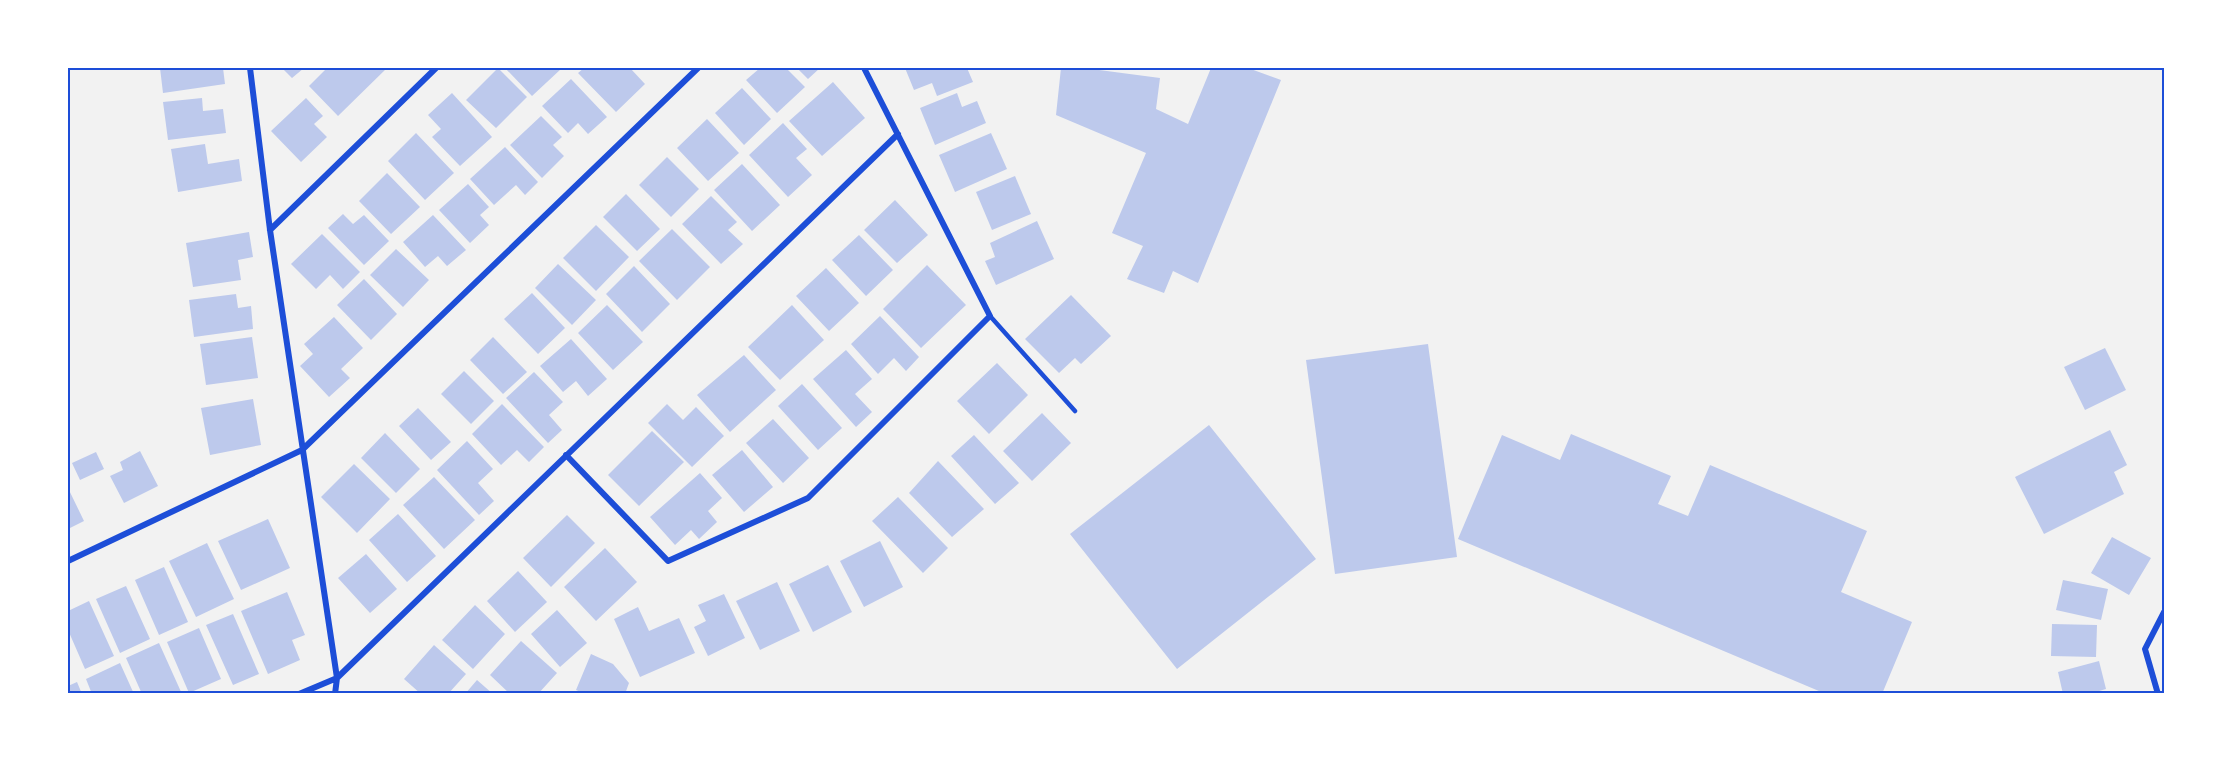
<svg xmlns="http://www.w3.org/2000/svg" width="2232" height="761" font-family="'PT Serif',serif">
  <rect width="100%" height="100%" fill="#f2f2f2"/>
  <!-- building -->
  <path fill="#bdc9ec" d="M160 68H223L225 84 163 93Z
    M282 68H304L292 78Z
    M327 68H387L338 116 309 86Z
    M498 68 527 97 496 128 466 100Z
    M505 68H559L561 69 532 96Z
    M584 68H630L645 84 616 112 578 73Z
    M760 68H786L805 87 777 113 746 80Z
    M797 68H820L808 79Z
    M905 68H967L973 82 937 96 932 83 914 90Z
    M1061 68H1084L1160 78 1156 109 1188 124 1211 68H1248L1281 80 1198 283 1173 271 1164 293 1127 279 1143 246 1112 233 1146 153 1056 115Z
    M571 79 607 117 588 134 578 123 568 133 542 106Z
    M833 82 865 118 822 156 789 121Z
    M742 88 771 119 744 145 715 113Z
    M452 93 492 137 460 166 432 137 441 129 428 115Z
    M957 93 962 107 977 101 986 123 935 145 920 108Z
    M202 98 203 111 223 109 226 133 168 140 163 102Z
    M306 98 323 116 314 124 327 137 301 162 271 131Z
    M541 116 562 137 553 145 564 156 542 178 510 145Z
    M707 119 739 153 708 181 677 148Z
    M783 123 807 149 796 158 812 175 788 197 749 155Z
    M416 133 454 173 425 200 388 161Z
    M991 133 1007 169 955 192 939 155Z
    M205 144 208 164 239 159 242 181 178 192 171 149Z
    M505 147 538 182 525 195 516 185 494 205 470 179Z
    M667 157 699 189 671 217 639 185Z
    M742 164 780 205 752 231 714 190Z
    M387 173 420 207 391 234 359 201Z
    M1015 176 1031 214 992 230 976 192Z
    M468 184 489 207 480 215 489 225 470 243 439 210Z
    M626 194 660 229 637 251 603 217Z
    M711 196 737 222 728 230 743 244 721 264 682 224Z
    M895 200 928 235 897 263 864 230Z
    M343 214 353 224 364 215 389 241 364 265 328 228Z
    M433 215 466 250 447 266 438 256 425 267 403 242Z
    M1037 221 1054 259 996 285 985 261 995 257 990 243Z
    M596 225 629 257 596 291 563 258Z
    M672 229 710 267 677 300 639 261Z
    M249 232 253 257 238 260 241 280 193 287 186 243Z
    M322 234 360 272 343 289 330 275 316 289 291 264Z
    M859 235 893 270 866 296 832 260Z
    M396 249 429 280 403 307 370 275Z
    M558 264 596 300 572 325 535 288Z
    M927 265 966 305 921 348 883 309Z
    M634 266 670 304 642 332 606 294Z
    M826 268 859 303 829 331 796 296Z
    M364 279 397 314 371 340 337 305Z
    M532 293 565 328 538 354 504 319Z
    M236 294 238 308 251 306 253 329 194 337 189 300Z
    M1071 295 1111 336 1081 364 1075 358 1059 373 1025 339Z
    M607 305 643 342 613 370 578 333Z
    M792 305 824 340 780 380 748 347Z
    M880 316 919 357 906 371 894 358 878 374 851 344Z
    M334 317 363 348 341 369 350 378 329 397 300 366 313 354 304 344Z
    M252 337 258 378 206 385 200 344Z
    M493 337 527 372 503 394 470 360Z
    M571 339 607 379 588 396 576 381 563 392 540 366Z
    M1428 344 1457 557 1335 574 1306 360Z
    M2105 348 2126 390 2085 410 2064 367Z
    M846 350 872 379 855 394 872 412 856 427 813 379Z
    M744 355 776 390 730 432 697 395Z
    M997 363 1028 395 989 434 957 401Z
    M464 371 494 401 471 424 441 394Z
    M534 372 563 402 549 415 562 430 548 443 506 398Z
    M802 384 842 428 818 450 778 406Z
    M253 399 261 445 210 455 201 408Z
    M502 404 544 447 529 462 517 450 501 465 472 434Z
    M667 404 683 420 696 407 724 436 692 467 648 423Z
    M418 408 451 442 431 460 399 426Z
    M1042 413 1071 443 1032 481 1003 451Z
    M773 419 809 458 783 483 746 443Z
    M1209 425 1316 559 1177 669 1070 534Z
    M2110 430 2127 465 2114 472 2124 494 2044 534 2015 477Z
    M652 431 684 462 639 506 608 475Z
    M385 433 420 469 396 493 361 458Z
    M1571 434 1671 476 1658 504 1688 516 1710 465 1867 531 1841 592 1912 622 1882 694H1826L1458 539 1502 435 1560 460Z
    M974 435 1019 483 995 504 951 456Z
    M467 441 493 469 478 483 494 501 479 515 437 470Z
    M742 450 773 487 744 512 712 475Z
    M140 451 158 486 124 503 110 476 123 470 120 462Z
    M96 452 104 469 80 480 72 463Z
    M938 461 984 509 952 537 909 493Z
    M354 464 390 499 357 533 321 497Z
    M700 473 722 498 708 511 717 522 699 539 691 530 675 545 650 517Z
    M434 477 475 520 444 549 403 505Z
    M68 488 84 521 68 529Z
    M898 497 948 548 923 573 872 521Z
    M398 514 436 556 407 582 369 540Z
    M567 515 595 543 551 587 523 558Z
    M268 519 290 568 241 590 218 541Z
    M2112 537 2151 558 2129 595 2091 573Z
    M880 541 903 587 864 607 840 561Z
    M207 543 234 599 196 617 169 561Z
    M605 548 637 582 596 621 564 587Z
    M366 554 397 589 370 613 338 578Z
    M828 565 852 612 813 632 789 584Z
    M164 567 188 622 159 635 135 580Z
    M518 571 547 602 515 632 487 601Z
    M2063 580 2108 589 2101 620 2056 610Z
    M777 582 800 631 760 650 736 601Z
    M126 586 150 639 120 653 96 599Z
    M287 592 305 635 292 640 300 660 268 674 241 611Z
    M724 594 745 638 708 656 694 627 706 621 698 605Z
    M89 601 114 656 85 669 68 630V611Z
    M475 605 505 634 473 669 442 640Z
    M638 607 649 631 679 618 695 653 640 677 614 619Z
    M557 610 587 643 560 667 531 634Z
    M233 614 259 674 233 685 206 625Z
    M2052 624 2097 625 2096 657 2051 656Z
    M199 628 221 679 189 693 167 642Z
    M521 641 557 673 538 694H510L490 675Z
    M159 643 182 694H142L126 658Z
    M434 645 466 674 448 694H421L404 679Z
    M591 654 613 664 629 683 625 694H585L576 690Z
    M2099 661 2106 689 2089 694H2063L2058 672Z
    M120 663 134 694H92L86 679Z
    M477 680 493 694H465Z
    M77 682 82 694H68V686Z"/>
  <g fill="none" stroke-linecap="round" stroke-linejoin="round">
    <!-- service -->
    <path stroke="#1d4ed8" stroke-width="4.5" d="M990 316 1075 411"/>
    <!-- minor -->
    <path stroke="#1d4ed8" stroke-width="6" d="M250 68 270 230 337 678 335 694
      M270 230 436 68
      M566 455 668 561 808 498 990 316 864 68
      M68 561 302 450 698 68
      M299 694 337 678 898 134
      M2158 694 2145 649 2164 612"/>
  </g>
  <!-- border -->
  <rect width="2232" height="761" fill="none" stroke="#ffffff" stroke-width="138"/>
  <rect x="69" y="69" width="2094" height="623" fill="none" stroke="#1d4ed8" stroke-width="2"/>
</svg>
